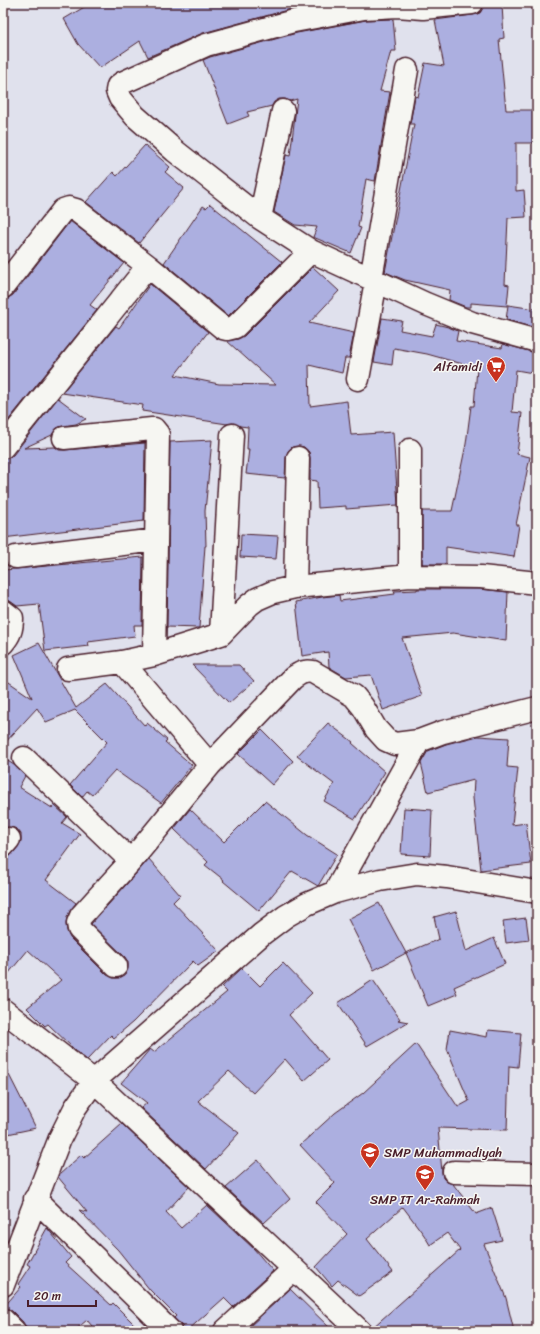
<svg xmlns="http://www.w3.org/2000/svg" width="540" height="1334" font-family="Sriracha,sans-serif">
  <rect width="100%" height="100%" fill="#e0e1ed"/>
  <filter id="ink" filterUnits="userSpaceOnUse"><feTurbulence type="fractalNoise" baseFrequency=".025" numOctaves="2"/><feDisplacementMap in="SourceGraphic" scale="8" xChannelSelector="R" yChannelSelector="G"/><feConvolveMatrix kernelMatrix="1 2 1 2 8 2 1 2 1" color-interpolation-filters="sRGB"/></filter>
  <g filter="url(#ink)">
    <!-- building -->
    <path fill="#acafe0" stroke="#4a1f2b" d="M91 3H322L291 9 203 33 148 57 140 41 100 68 78 44 64 19Z
      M502 5 504 38 499 39 506 110H534L535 143H516V191L524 190 526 217 508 218 505 284 509 285 507 306 471 303V307H466L449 300 450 290 405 280 385 272 414 124H410L415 96 418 97 425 63 444 66 435 20 473 15 480 13 484 6Z
      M393 19 396 51H391L380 91 390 92 375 181 366 179 358 227 361 228 351 253 313 237 317 227 295 225 274 212 286 155 290 156 297 99 290 101 285 99H279L274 102 272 106 247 112 249 116 228 124 203 60 210 57 297 33 366 20Z
      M145 145 170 167 165 172 184 188 139 243 86 202 113 172 117 176Z
      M210 204 282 262 228 316 164 263 203 206 206 208Z
      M70 221 124 263 90 305 97 310 3 427V300L8 298 13 295Z
      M313 267 339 291 309 323 354 333 349 358H345L342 373 309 365 310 406 347 401 351 435 393 432 398 505 346 509V506L318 508 317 481 310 480V458L309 452 304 447 299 446 292 447 288 451 286 458 285 478 246 474 249 449H247L248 427 240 426 233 423 227 424 142 411 143 405 62 393 116 326 119 328 150 284 208 332 175 375 219 384 276 385 227 341 238 339 244 336Z
      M508 305 535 309 533 327 506 320Z
      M382 318 402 321 400 330 432 336 436 324 448 327 458 331 456 341 502 348 503 344 536 353 533 373 516 370 512 412 522 413 517 454 530 457 516 525H519L514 557 446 547V564H422V511H452L466 444 471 406H474L477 368 427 354 394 348 392 365 374 362Z
      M58 398 86 419 76 424 63 426 57 428 52 435 24 448 55 447 59 450H65L145 443 144 521 3 538V459L8 458 13 455Z
      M212 440 205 511 206 546H205L199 628 167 627 170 442Z
      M241 534 278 536 276 559 240 557Z
      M143 557 142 625H134L135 636 88 642 89 646 45 651 39 604 17 606 7 599 4 570Z
      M417 589H480L508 592 506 641 453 633 402 638 422 696 383 710 371 675 346 677 329 667 328 652 302 656 296 602 322 597 339 595 340 601 395 594 394 591 417 590Z
      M39 643 76 708 107 684 145 726 147 723 167 740 165 742 192 765 161 803 115 770 92 795 87 791 82 797 70 785 107 742 75 710 46 722 37 708 3 745V678L32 698 14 655Z
      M192 665H239L254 681 229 703Z
      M328 723 353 742 352 743 385 772 355 819 324 801 334 784 297 756Z
      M262 730 293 761 272 785 238 754Z
      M478 736 509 738 507 767 518 768 512 825 526 823 531 864 481 870 473 798 474 780 428 792 421 763 428 751 446 744Z
      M3 758 14 765 25 776 19 787 52 808 54 805 67 817 62 823 80 834 46 880 76 903 70 911 67 918 66 925 67 931 70 938 107 975 113 978H119L125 975 128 969V962L125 957 91 924 149 859 180 895 173 902 219 951 198 966 193 961 133 1022 114 1038 111 1035 87 1060 75 1050 48 1024 45 1026 27 1008 61 980 28 950 3 980V858H8L12 854 18 847 21 841V834L17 829 11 827 3 828Z
      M265 801 307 835 337 854 318 886 292 871 259 911 223 881 224 880 205 865 208 862 174 829 190 809 224 842Z
      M404 808 432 810 430 856 401 854Z
      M379 903 406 953 374 970 348 919Z
      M456 911 466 951 494 938 505 964 454 987 457 994 428 1006 406 953 439 939 434 917Z
      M526 918 529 940 506 943 503 921Z
      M283 963 312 993 289 1015 328 1060 304 1081 285 1059 253 1093 229 1071 198 1101 239 1133 206 1169 141 1108 147 1103 121 1083 150 1049 154 1052 227 992 222 987 242 968 260 986Z
      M373 980 400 1019 398 1020 408 1022 367 1046 338 1003Z
      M450 1030 487 1037 488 1030 521 1033 518 1067 509 1066 507 1130 438 1128 442 1172 443 1178 447 1182 453 1184 476 1214 492 1208 502 1240 484 1244 506 1298 514 1331H372V1328L460 1250 447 1233 430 1245 424 1235 403 1207 367 1239 393 1272 359 1296 338 1280 332 1286 316 1267 347 1234 316 1202 335 1183 300 1145 335 1113 363 1093 416 1044 458 1107 469 1101 447 1049Z
      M3 1063 36 1128 3 1135Z
      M122 1124 189 1187 166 1212 181 1228 207 1205 254 1249 273 1271 233 1307 224 1298 187 1331 174 1318 176 1316 150 1290 118 1250 79 1210 87 1212 58 1177 59 1175 81 1155 84 1158Z
      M258 1160 290 1199 264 1223 226 1188Z
      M47 1228 71 1257 65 1263 111 1305 113 1303 141 1331H96L87 1320 74 1331H26V1327L23 1322 12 1311 7 1308H3L21 1287 18 1284 30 1266 27 1264Z
      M290 1289 333 1331H255L250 1326Z"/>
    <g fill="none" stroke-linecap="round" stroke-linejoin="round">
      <!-- minor casing -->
      <g stroke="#4a1f2b" stroke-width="25">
        <path id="minor" d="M472 3 423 8 397 6 364 8 294 21 206 45 122 83 118 86 117 91 120 98 135 116 175 151 260 218 311 251 426 304 472 323 537 341
          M260 218 283 111
          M371 279 407 70
          M3 287 63 210 69 208 76 210 148 266 223 328 227 329 235 327 311 251
          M358 379 376 281
          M64 438 152 429H154L158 434 154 655
          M3 447 148 266
          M410 450V576
          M16 557 156 540
          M295 587 298 458
          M3 611 12 618C12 629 10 635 3 643
          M221 634 232 435
          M122 662 210 765
          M68 669 122 662 154 655 221 634 249 605 257 599 273 592 295 587 410 576 481 577 537 583
          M24 758 131 861
          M3 846 9 839
          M335 892 419 741
          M116 966 79 929 78 923 81 916 131 861 210 765 293 678C300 673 305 670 313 672L354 696 363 707 376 729 386 740 395 744 419 741 443 732 537 708
          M3 1010 94 1081 294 1269
          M454 1172 537 1174
          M35 1199 170 1331
          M3 1285 60 1138 75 1108 94 1081 262 934 286 916 307 904 335 892 380 880 417 874 447 877 537 892
          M3 1320 14 1331
          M225 1331 294 1269 360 1331"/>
      </g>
      <!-- minor -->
      <use href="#minor" stroke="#f6f6f2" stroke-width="22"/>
    </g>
  </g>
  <!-- icons -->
  <defs>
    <g id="supermarket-pin" transform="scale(1)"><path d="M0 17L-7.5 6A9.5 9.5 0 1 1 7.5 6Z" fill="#c8321e" stroke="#f6f6f2"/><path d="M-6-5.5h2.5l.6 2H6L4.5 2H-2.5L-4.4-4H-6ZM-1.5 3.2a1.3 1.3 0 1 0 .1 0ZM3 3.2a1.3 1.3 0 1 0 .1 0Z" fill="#fff"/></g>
    <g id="school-pin" transform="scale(1)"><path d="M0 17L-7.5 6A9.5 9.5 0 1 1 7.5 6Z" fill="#c8321e" stroke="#f6f6f2"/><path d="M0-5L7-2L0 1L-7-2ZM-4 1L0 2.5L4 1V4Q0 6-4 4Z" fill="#fff"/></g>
  </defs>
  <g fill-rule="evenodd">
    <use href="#supermarket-pin" x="496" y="366"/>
    <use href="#school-pin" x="370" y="1152"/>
    <use href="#school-pin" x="425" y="1174"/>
  </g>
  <g text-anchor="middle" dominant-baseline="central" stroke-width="3" stroke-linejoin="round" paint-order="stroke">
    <!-- poi labels -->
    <g font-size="13" fill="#4a1f2b" stroke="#f6f6f2" text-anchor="end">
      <text x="482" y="366">Alfamidi</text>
      <text x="384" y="1152" text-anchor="start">SMP Muhammadiyah</text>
      <text x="425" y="1199" text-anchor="middle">SMP IT Ar-Rahmah</text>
    </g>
  </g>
  <!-- margin -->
  <rect width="540" height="1334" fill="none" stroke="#f6f6f2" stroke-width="16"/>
  <rect x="8" y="8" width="524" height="1318" fill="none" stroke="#4a1f2b" stroke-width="1.5" filter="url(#ink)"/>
  <!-- scale -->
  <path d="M28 1300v6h68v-6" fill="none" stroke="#4a1f2b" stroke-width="2"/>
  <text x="34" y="1300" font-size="12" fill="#4a1f2b" stroke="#f6f6f2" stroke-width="3" paint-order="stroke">20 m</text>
</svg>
